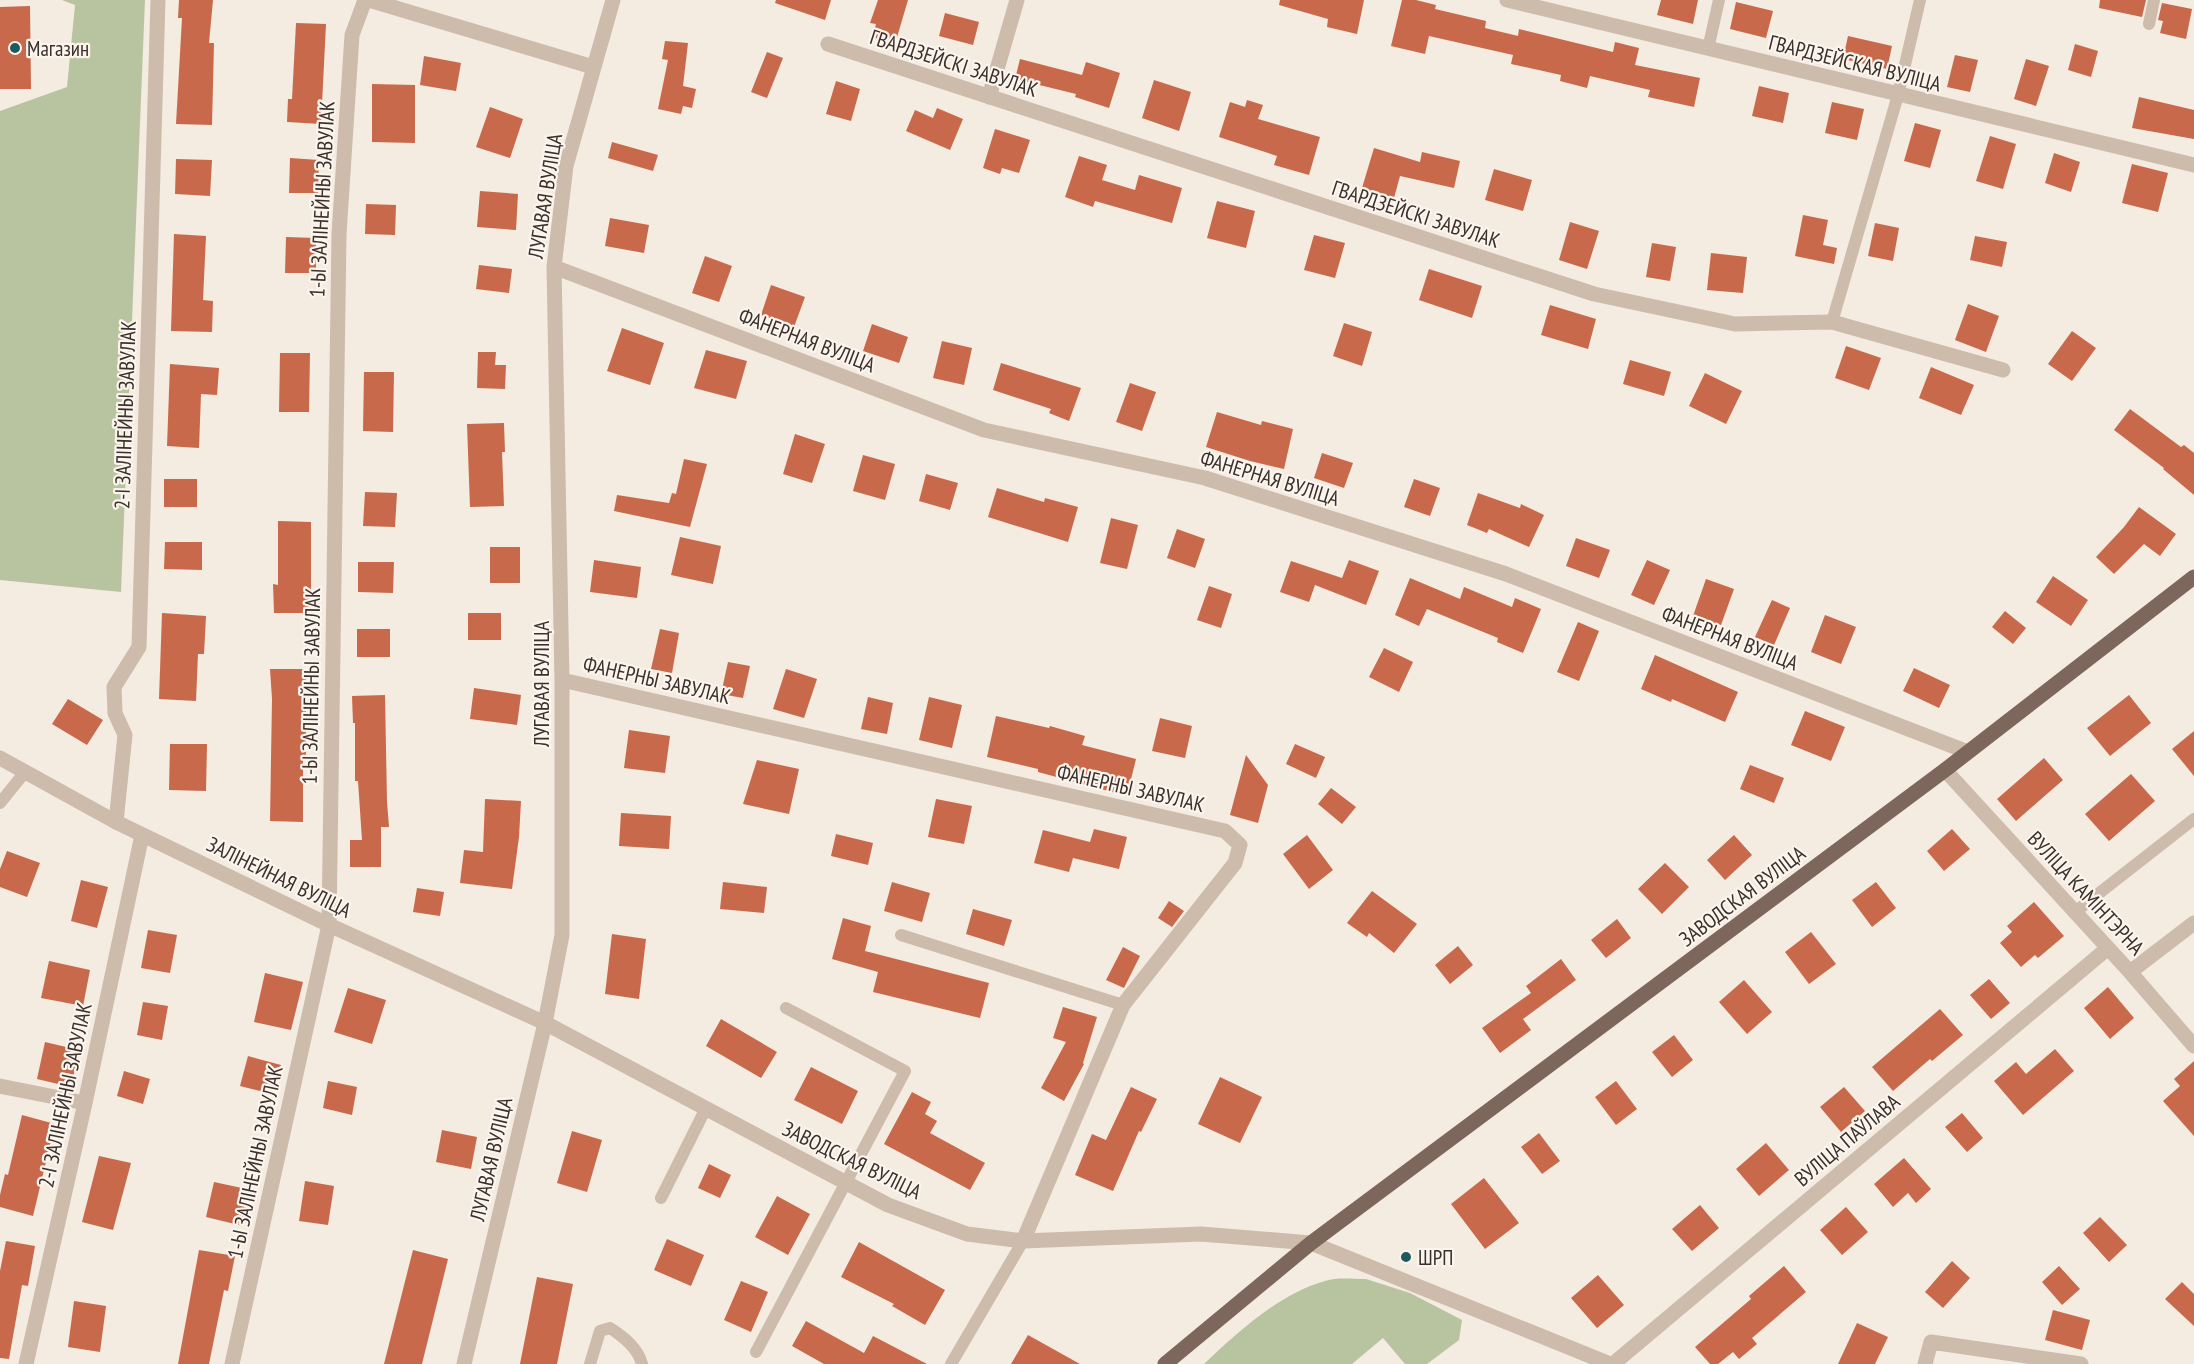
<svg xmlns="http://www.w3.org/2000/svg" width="2194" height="1364" font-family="'PT Sans Narrow',sans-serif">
  <rect width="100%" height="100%" fill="#f4ebe1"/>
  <!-- green -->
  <path fill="#b8c4a0" d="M62 0H145L121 592 0 580V111L67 87 75 5Z
    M1366 1279 1410 1293 1462 1320 1459 1340 1427 1364H1405L1383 1338 1352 1364H1204C1238 1332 1279 1294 1325 1281 1337 1277 1353 1279 1366 1279Z"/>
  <!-- building -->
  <path fill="#c8694b" d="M179 0H213L209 43H214L212 125 176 124 182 18H178Z
    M776 0H831L825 20 775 3Z
    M878 0H908L895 44 872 37 876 24 870 23Z
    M1280 0H1364L1357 34 1327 27 1328 19 1279 5Z
    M1402 0H1416L1436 5 1435 9 1486 21 1485 28 1518 36 1519 29 1613 52 1615 42 1639 48 1635 65 1700 78 1694 107 1648 97 1650 90 1590 76 1587 88 1560 81 1561 75 1511 64 1513 55 1429 36 1425 54 1391 46Z
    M1661 0H1698L1693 24 1657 15Z
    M2100 0H2146L2142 17 2099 8Z
    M1736 2 1773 11 1766 38 1730 29Z
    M2162 3 2192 9 2186 39 2160 33 2163 21 2158 20Z
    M30 6 31 89H0V7Z
    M945 13 979 22 973 45 939 36Z
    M296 23 326 24 321 124 287 122 288 99H292Z
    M1848 36 1892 46 1887 69 1843 59Z
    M665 41 688 43 683 86 696 89 692 108 683 106 681 114 658 109 668 60 662 59Z
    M2075 44 2098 51 2091 77 2068 70Z
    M767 52 783 58 767 98 751 92Z
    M1955 55 1978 60 1970 92 1947 87Z
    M424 56 461 63 456 91 420 85Z
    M1020 59 1082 75 1086 62 1120 73 1109 108 1075 97 1076 94 1015 79Z
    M2026 59 2049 66 2036 106 2014 99Z
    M1154 80 1191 92 1179 131 1142 118Z
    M836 81 860 89 851 121 826 114Z
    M372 84 415 85V143L372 142Z
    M1759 86 1789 93 1783 123 1752 116Z
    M2139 97 2194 110V139L2132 128Z
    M1247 100 1263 105 1258 119 1320 137 1309 175 1274 165 1277 156 1219 137 1230 102 1245 107Z
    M1832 102 1864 109 1857 140 1825 133Z
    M490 107 523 119 510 158 476 147Z
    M937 108 963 119 950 150 906 131 915 110 933 118Z
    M1915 123 1941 130 1930 168 1904 161Z
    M995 129 1030 140 1019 173 1002 168 1000 174 983 168Z
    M1990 136 2016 144 2003 189 1976 181Z
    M612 142 658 155 653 171 608 158Z
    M1374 148 1420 162 1422 152 1460 161 1454 188 1400 176 1394 198 1362 188Z
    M2054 153 2080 162 2071 192 2045 183Z
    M1079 156 1107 165 1102 180 1135 190 1139 175 1182 188 1172 223 1095 201 1093 207 1065 197Z
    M290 158 319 160 318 193H289Z
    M176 159 212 160 210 196 175 194Z
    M2132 164 2168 173 2158 212 2122 203Z
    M1494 169 1532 180 1523 211 1485 200Z
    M480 191 518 194 516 230 477 227Z
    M1217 201 1255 211 1246 248 1207 238Z
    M366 204 396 205 395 235 365 234Z
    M1803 215 1828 220 1823 245 1837 248 1834 264 1795 256Z
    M610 218 649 225 644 253 605 246Z
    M1570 222 1599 231 1587 269 1559 260Z
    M1875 223 1899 228 1893 261 1868 256Z
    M174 234 206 236 203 300 213 301 212 332 171 331Z
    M1314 235 1345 243 1335 278 1304 270Z
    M1975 236 2007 242 2002 267 1970 260Z
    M286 237 316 238V273H285Z
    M1652 243 1676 247 1670 281 1646 277Z
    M1711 253 1747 257 1743 293 1707 290Z
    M705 256 732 266 719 302 692 293Z
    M479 265 512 269 509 293 476 289Z
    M1429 269 1482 286 1472 318 1419 300Z
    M771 285 805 297 794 327 761 315Z
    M1968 304 1999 316 1986 352 1955 340Z
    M1550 305 1596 319 1588 349 1541 335Z
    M1344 323 1372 332 1362 366 1333 356Z
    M872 324 908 337 899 363 863 351Z
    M622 328 664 343 650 385 607 371Z
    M2072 331 2096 348 2072 381 2048 364Z
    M942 341 972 348 964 385 933 378Z
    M1846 346 1881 358 1869 390 1835 378Z
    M706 350 747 361 736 399 694 388Z
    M478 352H496L495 365H506L505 389 477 388Z
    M280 353H310L309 412H279Z
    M1630 360 1671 372 1664 396 1623 384Z
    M1001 363 1081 388 1069 421 1049 413 1051 409 993 390Z
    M170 364 219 368 217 395 201 394 199 448 167 446Z
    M1931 367 1974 385 1961 415 1919 398Z
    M364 372H394L393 432 363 431Z
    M1705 373 1742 391 1726 424 1689 406Z
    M1130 383 1156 392 1142 431 1116 422Z
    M2130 409 2181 447 2184 445 2194 453V495L2163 469 2164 468 2114 430Z
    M1217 412 1261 425 1262 421 1293 429 1284 469 1250 461 1206 447Z
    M504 423 505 452H502L504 506 470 507 467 424Z
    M795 434 825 444 812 483 783 474Z
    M1322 453 1353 463 1344 488 1314 478Z
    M863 455 895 464 885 500 853 491Z
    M684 459 707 464 690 527 614 511 617 495 669 503 672 493 676 494Z
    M926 474 958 483 950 510 919 501Z
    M164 479H197V507H164Z
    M1414 479 1440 488 1430 516 1404 507Z
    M997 488 1044 502 1045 498 1078 507 1068 542 988 517Z
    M365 492 397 493 395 527 363 526Z
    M1478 493 1520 508 1521 504 1544 515 1529 547 1489 529 1487 533 1467 525Z
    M2139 507 2176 534 2160 556 2144 544 2114 574 2096 557 2124 527Z
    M1111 518 1138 525 1127 569 1100 563Z
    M278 521 311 522V613H274L273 584 278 585Z
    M1177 529 1205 539 1195 568 1167 558Z
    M680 537 721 546 713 584 671 575Z
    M1576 538 1610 550 1599 578 1566 566Z
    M165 542H202V570L164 569Z
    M490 547H520V583H490Z
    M594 560 641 567 637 598 590 592Z
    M1349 560 1379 571 1366 605 1315 585 1309 602 1280 592 1291 561 1342 578Z
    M1647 560 1670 570 1654 605 1631 595Z
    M358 562H394L393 593 358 592Z
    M2053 576 2088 600 2071 626 2036 602Z
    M1410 578 1460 599 1464 587 1512 607 1515 598 1541 609 1523 653 1497 642 1498 638 1427 609 1419 626 1395 615Z
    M1706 579 1734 589 1721 625 1693 616Z
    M1209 586 1232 594 1221 628 1197 620Z
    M1772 600 1790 608 1774 645 1755 637Z
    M2005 611 2026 628 2013 644 1992 627Z
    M162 613 206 616 204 654H198L196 701 159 699Z
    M468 613H501V640H468Z
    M1825 615 1856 627 1841 664 1811 652Z
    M1578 622 1599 631 1579 681 1557 672Z
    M357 629H390V657H357Z
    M660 629 679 633 672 673 651 669Z
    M1384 648 1413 662 1399 692 1369 677Z
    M1655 655 1738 692 1725 722 1672 699 1671 702 1641 689Z
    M728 662 750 666 743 698 721 694Z
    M1914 668 1950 685 1939 708 1903 691Z
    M270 669H306V760H303V822L270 821 272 699Z
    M786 669 817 679 804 718 773 709Z
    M474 688 521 695 517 725 470 719Z
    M385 695 387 802 389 827H381V867H350V840H362L358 781H355V723H353L352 696Z
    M2129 695 2151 723 2110 756 2087 728Z
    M868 697 893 703 887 734 861 729Z
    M929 697 962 705 952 748 919 740Z
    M68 699 103 720 87 745 52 724Z
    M1805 711 1845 727 1831 761 1791 745Z
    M996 716 1049 728 1050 726 1085 736 1082 745 1136 759 1127 796 1038 772V769L987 757Z
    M1160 718 1192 726 1185 758 1152 751Z
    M629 730 670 736 665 773 624 768Z
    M2194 731V776L2172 749Z
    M170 744H207L206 791 169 790Z
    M1295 744 1325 757 1316 778 1286 764Z
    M1246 755 1268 785 1258 823 1230 815Z
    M2044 758 2063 780 2016 821 1997 799Z
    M757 760 799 769 789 814 743 804Z
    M1750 765 1784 778 1774 803 1740 789Z
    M2131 774 2155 801 2109 841 2085 814Z
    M1331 788 1356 807 1342 824 1318 804Z
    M485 799 521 801 519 837 512 889 460 883 464 850 483 852Z
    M936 799 972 806 964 844 928 837Z
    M621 813 671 816 669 849 619 846Z
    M1094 829 1127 837 1119 869 1073 858 1069 872 1034 863 1043 830 1090 842Z
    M1952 829 1970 849 1944 871 1927 851Z
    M836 834 873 843 868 865 831 856Z
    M1307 835 1333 870 1309 889 1283 854Z
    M1734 835 1752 855 1725 880 1707 860Z
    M7 851 40 863 27 897 0 887V869Z
    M1665 863 1689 887 1662 914 1638 889Z
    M81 880 108 887 97 928 71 921Z
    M723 882 767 887 764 913 720 909Z
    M892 882 930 893 922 922 884 911Z
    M1876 882 1896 908 1872 927 1852 900Z
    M417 888 444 892 440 916 413 912Z
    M1372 891 1417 924 1394 953 1369 933 1367 937 1347 923Z
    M1169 901 1184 911 1172 927 1158 918Z
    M2034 902 2064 936 2038 958 2035 955 2021 967 2000 943 2012 932 2007 926Z
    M973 909 1012 920 1004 946 966 934Z
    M843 918 871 926 865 951 989 983 980 1018 873 992 878 972 832 959Z
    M1617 919 1631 938 1606 958 1591 940Z
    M148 930 177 935 170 973 141 968Z
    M1811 932 1836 964 1809 984 1785 952Z
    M612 934 646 939 639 999 605 994Z
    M1458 946 1473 965 1450 984 1435 965Z
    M1123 947 1140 956 1124 988 1106 980Z
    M1561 959 1576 980 1523 1019 1531 1030 1500 1053 1482 1028 1531 993 1526 986Z
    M49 961 90 970 83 1006 41 998Z
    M265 973 303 982 291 1030 254 1022Z
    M1989 979 2010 1003 1991 1019 1970 995Z
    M1744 980 1772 1012 1747 1034 1719 1002Z
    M2108 987 2134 1018 2110 1039 2084 1008Z
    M348 988 386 1000 372 1044 334 1032Z
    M143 1002 168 1006 162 1040 137 1035Z
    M1063 1007 1097 1017 1083 1063 1084 1064 1064 1101 1041 1088 1066 1042 1053 1038Z
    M1940 1009 1963 1035 1932 1061 1930 1059 1893 1091 1872 1067Z
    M721 1019 777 1052 761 1078 706 1046Z
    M1674 1035 1693 1060 1672 1077 1652 1052Z
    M45 1042 79 1050 71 1087 37 1079Z
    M2055 1049 2074 1071 2023 1115 1994 1081 2016 1062 2026 1074Z
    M248 1056 281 1065 273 1094 240 1086Z
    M2194 1061V1136L2163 1101 2180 1086 2174 1079Z
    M811 1067 858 1091 842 1124 794 1100Z
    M124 1071 150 1079 143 1104 117 1096Z
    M1220 1077 1262 1097 1240 1143 1198 1124Z
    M328 1081 357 1087 352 1115 323 1108Z
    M1616 1081 1637 1109 1616 1125 1595 1097Z
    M1131 1087 1157 1099 1141 1132 1139 1131 1113 1191 1075 1175 1092 1134 1106 1140Z
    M1844 1087 1865 1111 1841 1132 1820 1107Z
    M912 1092 931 1102 925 1114 937 1121 930 1133 985 1163 970 1190 884 1144Z
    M1962 1113 1983 1138 1967 1152 1945 1127Z
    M22 1115 55 1124 33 1216 0 1207V1195L5 1174 8 1175Z
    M442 1130 477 1137 471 1169 436 1162Z
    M572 1131 602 1140 587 1192 557 1183Z
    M1539 1133 1560 1161 1542 1174 1521 1147Z
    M1766 1143 1789 1170 1759 1196 1736 1169Z
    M99 1156 131 1163 113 1230 82 1222Z
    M1904 1158 1931 1189 1916 1203 1908 1193 1893 1207 1874 1184Z
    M709 1164 731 1175 720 1198 698 1188Z
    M1484 1178 1519 1223 1485 1249 1451 1204Z
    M305 1181 334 1186 328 1225 299 1221Z
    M214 1182 251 1190 243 1226 206 1217Z
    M777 1196 810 1214 788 1255 755 1237Z
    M1700 1205 1719 1228 1692 1251 1672 1229Z
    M1846 1207 1868 1232 1842 1255 1820 1230Z
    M2100 1217 2127 1245 2109 1262 2083 1233Z
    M667 1239 704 1255 691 1286 654 1270Z
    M6 1241 35 1246 28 1286 22 1285 9 1359 0 1358V1271Z
    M859 1242 945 1290 925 1325 892 1306 894 1304 841 1277Z
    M199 1250 235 1256 228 1291 224 1290 209 1364H178Z
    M413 1250 448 1259 422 1364H384Z
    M1952 1261 1970 1278 1943 1308 1925 1292Z
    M1784 1266 1806 1292 1752 1338 1757 1344 1739 1359 1733 1352 1718 1364H1710L1695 1347 1751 1299 1749 1296Z
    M2059 1266 2080 1289 2062 1305 2042 1282Z
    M1598 1275 1624 1305 1597 1328 1571 1298Z
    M537 1277 573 1284 557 1364H520Z
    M741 1281 768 1292 751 1332 724 1320Z
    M2182 1282 2194 1294V1326L2165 1299Z
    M74 1301 106 1306 100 1352 68 1347Z
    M2053 1310 2090 1320 2082 1350 2045 1340Z
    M806 1321 864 1353 873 1336 927 1364H824L792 1346Z
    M1857 1323 1888 1337 1875 1364H1838Z
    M1028 1335 1080 1364H1011Z"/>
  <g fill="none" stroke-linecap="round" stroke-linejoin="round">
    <!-- service -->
    <path stroke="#cdbbac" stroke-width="12" d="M2149 24 2154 0
      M1708 49 1719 0
      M1832 322 1898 95 1920 0
      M0 803 25 772
      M2075 912 2194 819
      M901 935 1123 1005
      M661 1198 706 1108
      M756 1352 905 1071 786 1008
      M590 1364 600 1331 610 1328C624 1337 638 1348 642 1364
      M951 1364 1023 1241"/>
    <!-- minor -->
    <path stroke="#cdbbac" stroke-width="15" d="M369 0 593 67
      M1507 0 2194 165
      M828 44 1594 294 1735 324 1832 322 2003 370
      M989 97 1017 0
      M554 267 984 430 1205 478 1506 574 1968 752
      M562 680 1225 831 1240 845 1235 863 1123 1005 1023 1241
      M1945 770 2130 972 2194 1046
      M116 822 125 735 115 713 114 687 139 647 158 0
      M2130 972 2194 923
      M0 1086 85 1103
      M1311 1243 1610 1364
      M26 1364 85 1103 142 835
      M232 1364 329 925 339 234 352 35 365 0
      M464 1364 545 1023 562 935V680L554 267 566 166 613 0
      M1613 1364 2108 948
      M1925 1364 1931 1342 2081 1364"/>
    <!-- tertiary -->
    <path stroke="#cdbbac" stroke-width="15" d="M0 758 116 822 329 925 545 1023 888 1205 967 1234 1023 1241 1201 1234 1311 1243"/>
    <!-- primary -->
    <path stroke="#7d675c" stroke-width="15" d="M1165 1364 1311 1243 1945 770 2194 577"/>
  </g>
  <!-- markers -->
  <g fill="#1f5a5e" stroke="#fbf5ee" stroke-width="2">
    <circle cx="15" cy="48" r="6"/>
    <circle cx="1406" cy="1257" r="6"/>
  </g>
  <g text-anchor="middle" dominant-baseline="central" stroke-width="4.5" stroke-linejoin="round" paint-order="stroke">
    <!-- poi labels -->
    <g font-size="21" fill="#3b302b" stroke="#fbf5ee" text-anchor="start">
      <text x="27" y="48">Магазин</text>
      <text x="1418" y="1257">ШРП</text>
    </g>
    <!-- street labels -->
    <g font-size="21" fill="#3b302b" stroke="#fbf5ee">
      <text transform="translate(954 63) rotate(18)">ГВАРДЗЕЙСКІ ЗАВУЛАК</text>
      <text transform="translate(1855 63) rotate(14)">ГВАРДЗЕЙСКАЯ ВУЛІЦА</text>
      <text transform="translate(545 196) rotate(-81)">ЛУГАВАЯ ВУЛІЦА</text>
      <text transform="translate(322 199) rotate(-87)">1-Ы ЗАЛІНЕЙНЫ ЗАВУЛАК</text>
      <text transform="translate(1416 214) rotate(18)">ГВАРДЗЕЙСКІ ЗАВУЛАК</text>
      <text transform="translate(807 340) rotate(21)">ФАНЕРНАЯ ВУЛІЦА</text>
      <text transform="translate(125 415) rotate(-88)">2-І ЗАЛІНЕЙНЫ ЗАВУЛАК</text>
      <text transform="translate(1270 478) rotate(17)">ФАНЕРНАЯ ВУЛІЦА</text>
      <text transform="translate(1730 638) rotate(21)">ФАНЕРНАЯ ВУЛІЦА</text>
      <text transform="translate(657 680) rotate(13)">ФАНЕРНЫ ЗАВУЛАК</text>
      <text transform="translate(541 684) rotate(-90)">ЛУГАВАЯ ВУЛІЦА</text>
      <text transform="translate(311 686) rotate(-89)">1-Ы ЗАЛІНЕЙНЫ ЗАВУЛАК</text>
      <text transform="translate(1131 788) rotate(13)">ФАНЕРНЫ ЗАВУЛАК</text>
      <text transform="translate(279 877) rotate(26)">ЗАЛІНЕЙНАЯ ВУЛІЦА</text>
      <text transform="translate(2086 893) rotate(47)">ВУЛІЦА КАМІНТЭРНА</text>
      <text transform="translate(1742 896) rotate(-37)">ЗАВОДСКАЯ ВУЛІЦА</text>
      <text transform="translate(65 1095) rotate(-78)">2-І ЗАЛІНЕЙНЫ ЗАВУЛАК</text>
      <text transform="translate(1847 1140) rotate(-40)">ВУЛІЦА ПАЎЛАВА</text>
      <text transform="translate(491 1159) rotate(-77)">ЛУГАВАЯ ВУЛІЦА</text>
      <text transform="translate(852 1160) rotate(26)">ЗАВОДСКАЯ ВУЛІЦА</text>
      <text transform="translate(255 1162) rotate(-78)">1-Ы ЗАЛІНЕЙНЫ ЗАВУЛАК</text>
    </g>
  </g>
</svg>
